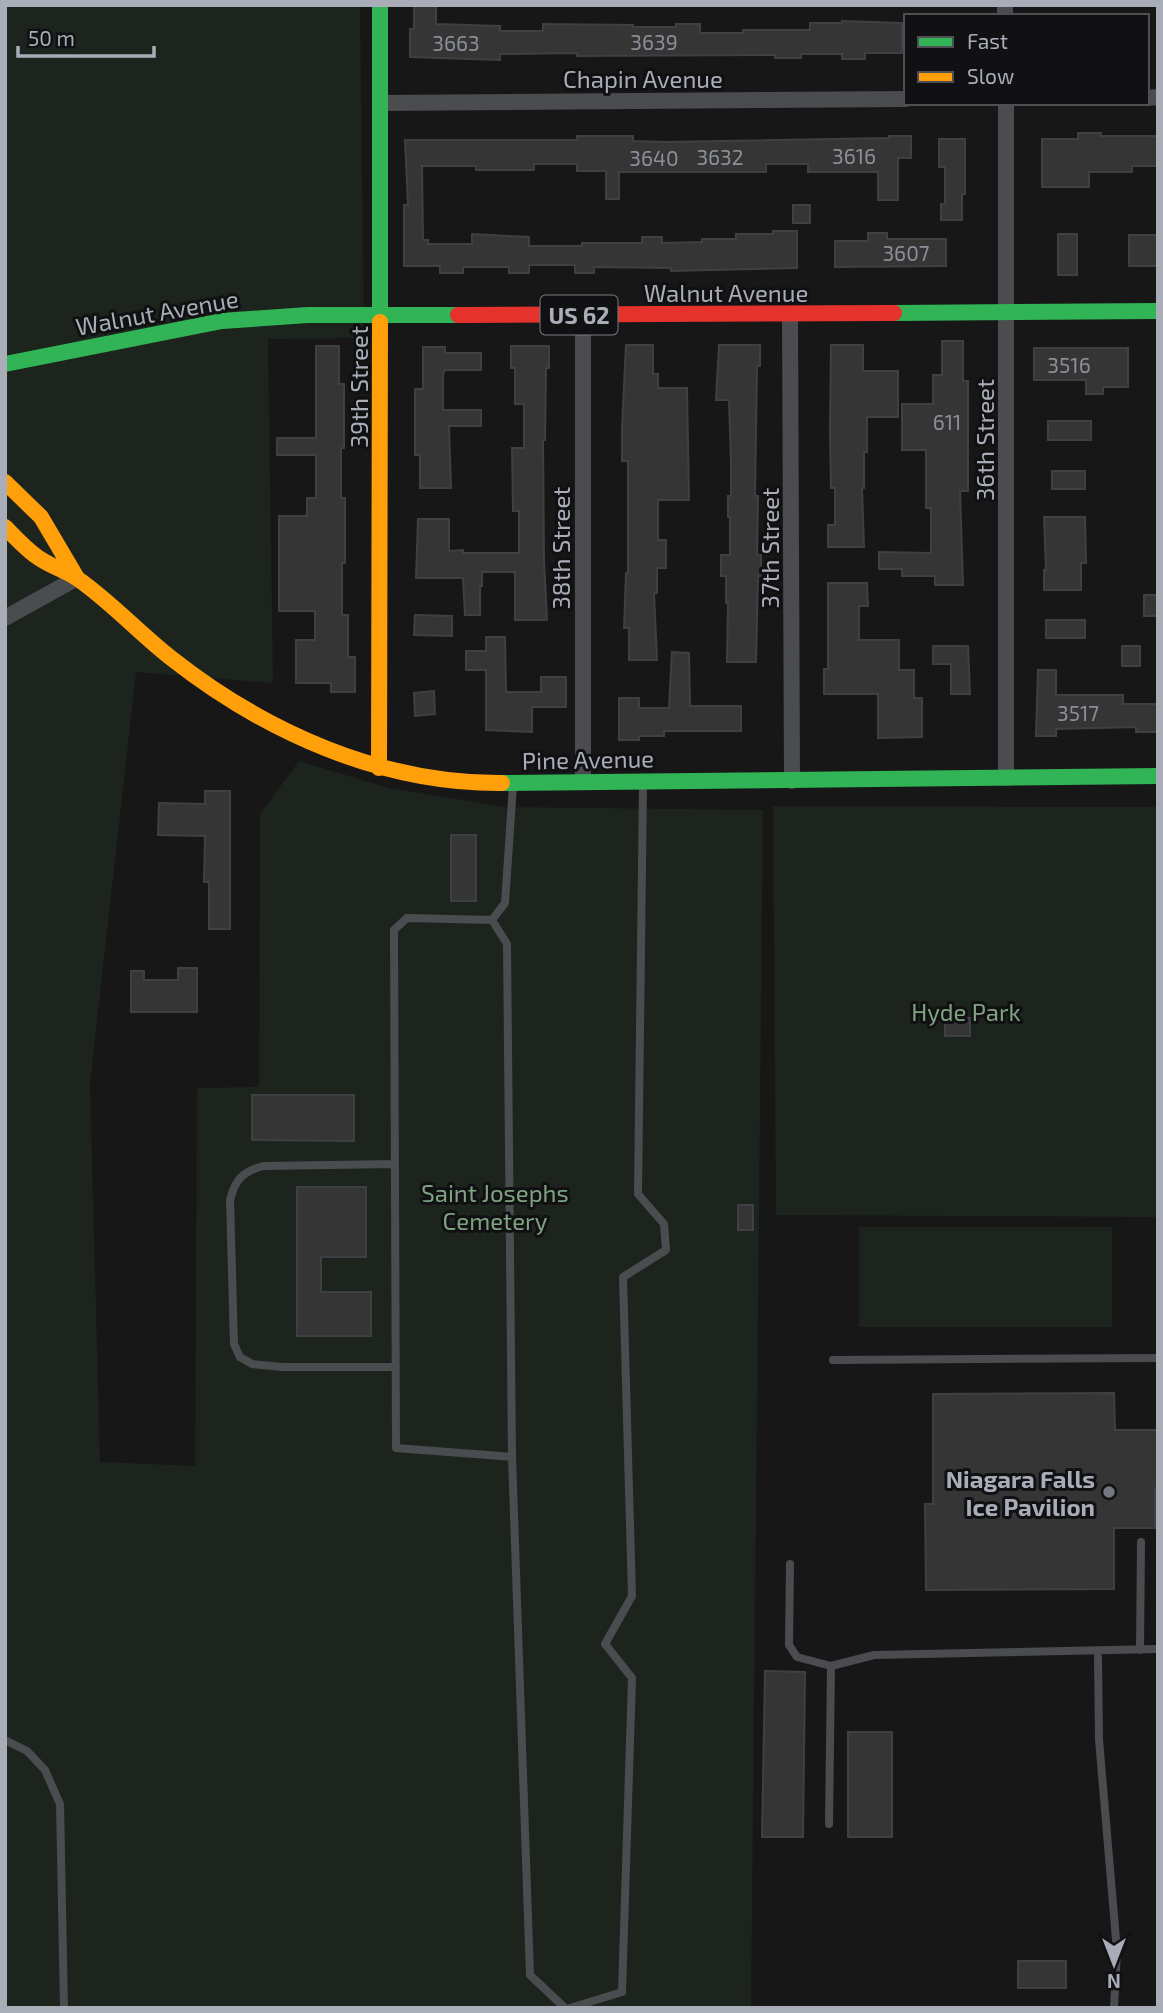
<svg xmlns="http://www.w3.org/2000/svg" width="1163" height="2013" font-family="'Exo 2',sans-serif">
  <rect width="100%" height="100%" fill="#171717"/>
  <!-- green -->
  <path fill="#1d241e" d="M5 5H360L364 338 268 339 273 683 136 672 90 1084 100 1462 195 1466 197 1088 259 1087 260 814 299 761 389 788 506 807 763 810 751 2008H5Z
    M773 806 1158 807V1217L776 1215Z
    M859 1227H1112V1327H859Z"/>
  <!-- building -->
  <path fill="#353536" stroke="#3f4043" stroke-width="2" d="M414 5H436V24L500 26V31H543V24L633 25V27H676V24H700V33H743V30H810V23H842V21L902 23V53H865V59H842V54H801V58H775V55L577 56V53L500 54V60L410 57V29H414Z
    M1078 133H1101V136H1158V166H1132V172H1089V187H1042V139H1078Z
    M577 136H633V141L666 142 889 138V136H911V158H898V200H878V172H808V164H766V172H619V199H606V171H577V164H534V170H476V166H422L423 240H428V244H472V234L529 237V246H582V243H642V237H662V243L702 242V239H736V234H773V231H797V268L671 271V268L594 267V273H575V265H529V273H509V267H463V273H440V266H404V205H408L405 140H577Z
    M939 139H965V194H962V220H941V204H945V167H939Z
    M793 205H810V223H793Z
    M868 233H887V239H946V266L835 267V241H868Z
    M1058 234H1077V275H1058Z
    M1129 235H1158V266H1129Z
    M942 341H963V381H968V491H960L963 585H935V576H902V569H879V552L931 553V508H926V450H902V404H933V375H942Z
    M626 345H653V374H658V388H687L689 500H658V540H666V568H657V593H654L657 660H629V628H624L626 573H628V461H622V428Z
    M719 345H760V366H757L755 496H758L757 555H761V576H758L756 662H727L728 603H726V576H721V555H730V517H728V496H731V461L729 400H716Z
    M831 345H863V371H898V417H867V452H864V488H862L864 547H828V525H835V488H831L830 432Z
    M316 346H339V384H344V448H341V498H345V563H342V615H348V657H355V692H331V683H296V640H315V611H279V516H307V498H316V455H277V438H316Z
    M511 346H549V368H546L545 440H543L544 561 547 620H515V572H482V586H480V615H465L463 578H416L418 519H449V551L463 550V553H519V511H513L512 448H524V404H515V368H511Z
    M423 347H445V353H481V370H445L443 374V410H481V426H449L451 488H420V455H415V389H423Z
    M1034 348H1128V387H1103V394H1086V380H1034Z
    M1048 421H1091V440H1048Z
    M1052 471H1085V489H1052Z
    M1044 517H1085L1086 563H1081V590H1044V570H1046Z
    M828 583H867L868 606H859V640H899V670H914V698H922V737L878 738V694H824V669H828Z
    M1144 595H1158V616H1144Z
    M415 615 452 616V636L414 635Z
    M1046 620H1085V638H1046Z
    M486 637H505L506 692H541V677H566V707H532V732L486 730V670H466V651H486Z
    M933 646H968L970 694H951V664H933Z
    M1122 646H1140V666H1122Z
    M672 652 689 653 690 706H741V731H664V736H639V740H619V698H639V708H669Z
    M1038 670H1056V695H1123V704H1157V732H1136V727L1056 729V736H1036Z
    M434 691 435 714 415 716 414 693Z
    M205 791H230V929H209V882H204L205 836 158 835 159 803 205 804Z
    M451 835H476V901H451Z
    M178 968H197V1012H131V971H144V980H178Z
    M945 1018H970V1036H945Z
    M252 1095H354V1141L252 1140Z
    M297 1187H366V1257H321V1292H371V1336H297Z
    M738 1205H753V1230H738Z
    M1114 1393 1115 1430H1158V1488H1155V1528H1114V1589L926 1590 925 1504H933V1394Z
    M765 1671 805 1672 803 1837H762Z
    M848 1732H892V1837H848Z
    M1018 1961H1066V1988H1018Z"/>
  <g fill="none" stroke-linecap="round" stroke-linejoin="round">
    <!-- lane -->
    <path stroke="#4b4c50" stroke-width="8" d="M492 920 507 944 512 1457 396 1448 394 930 407 918 492 920 505 903 513 785
      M395 1164 263 1166C242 1172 235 1180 230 1200L234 1344 240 1357 252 1364 282 1367H396
      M833 1360 1158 1358
      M512 1457 530 1975 565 2008
      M790 1564 789 1645 797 1657 831 1666 874 1655 1158 1649
      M1140 1650 1141 1542
      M1098 1657 1099 1740 1117 1951 1114 2008
      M5 1740 27 1751 45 1770 60 1804 64 2008
      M829 1824 831 1666
      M570 2008 622 1992 632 1678 605 1644 632 1596 623 1277 666 1250 664 1224 638 1194 643 784"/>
    <!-- street -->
    <path stroke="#4b4c50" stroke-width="16" d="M1005 5V16
      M1147 98 1158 97
      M380 103 906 99
      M1006 103V778
      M790 314 792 781
      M583 315V781
      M5 618 77 578"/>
    <!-- fast -->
    <path stroke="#30b455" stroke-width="16" d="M894 313 1158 311
      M380 322V5
      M5 364 222 321 308 315H458
      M502 783 1158 776"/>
    <!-- slow -->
    <path stroke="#ff9f0a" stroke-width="16" d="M5 482 41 517 77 578
      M5 527C15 537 25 548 36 556 49 566 65 570 78 579 111 602 139 633 171 658 265 732 381 784 502 783
      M379 768 380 322"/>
    <!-- jam -->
    <path stroke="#e5322d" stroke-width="16" d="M458 315 894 313"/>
  </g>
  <!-- markers -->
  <circle fill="#757880" stroke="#111113" stroke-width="2.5" cx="1109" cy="1492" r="7"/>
  <g text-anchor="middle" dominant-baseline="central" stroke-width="6" stroke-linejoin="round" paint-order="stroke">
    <!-- number labels -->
    <g font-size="21" fill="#8b8f98">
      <text x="654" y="41">3639</text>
      <text x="456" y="42">3663</text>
      <text x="854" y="155">3616</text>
      <text x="720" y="156">3632</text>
      <text x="654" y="157">3640</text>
      <text x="906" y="252">3607</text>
      <text x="1069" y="364">3516</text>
      <text x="947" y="421">611</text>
      <text x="1078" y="712">3517</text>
    </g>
    <!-- shield labels -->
    <rect fill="#111113" stroke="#7b7e86" stroke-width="2" x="540.5" y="295.5" width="77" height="39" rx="5"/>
    <g font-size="23" font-weight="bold" fill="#a8adb8">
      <text x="579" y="315">US 62</text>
    </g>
    <!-- street labels -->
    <g font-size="24" fill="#a8adb8" stroke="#111113">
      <text x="643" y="78">Chapin Avenue</text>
      <text x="726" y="292">Walnut Avenue</text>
      <text transform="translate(157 312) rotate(-10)">Walnut Avenue</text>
      <text transform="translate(358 387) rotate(-90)">39th Street</text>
      <text transform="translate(984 440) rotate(-90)">36th Street</text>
      <text transform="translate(560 548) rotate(-90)">38th Street</text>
      <text transform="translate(769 548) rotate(-90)">37th Street</text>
      <text transform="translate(588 759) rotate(-1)">Pine Avenue</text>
    </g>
    <!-- park labels -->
    <g font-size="24" fill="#7fa381" stroke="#111113">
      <text x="966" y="1011">Hyde Park</text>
      <text x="495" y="1192">Saint Josephs<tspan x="495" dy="28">Cemetery</tspan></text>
    </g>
    <!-- poi labels -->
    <g font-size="24" font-weight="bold" fill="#a8adb8" stroke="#111113" text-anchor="end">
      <text x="1095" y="1478">Niagara Falls<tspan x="1095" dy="28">Ice Pavilion</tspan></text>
    </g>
  </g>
  <!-- border -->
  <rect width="1163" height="2013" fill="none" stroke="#a8adb8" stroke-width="14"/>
  <!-- legend -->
  <rect x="904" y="14" width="245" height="91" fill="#111113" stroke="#4d4f55" stroke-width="2"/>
  <rect x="918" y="37" width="35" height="10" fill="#30b455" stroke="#4d4f55" stroke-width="2"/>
  <text x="967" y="49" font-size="21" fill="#a8adb8">Fast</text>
  <rect x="918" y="72" width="35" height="10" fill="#ff9f0a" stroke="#4d4f55" stroke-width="2"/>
  <text x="967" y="84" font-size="21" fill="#a8adb8">Slow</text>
  <!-- north arrow -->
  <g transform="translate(1114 1964) rotate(180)" stroke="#111113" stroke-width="5" paint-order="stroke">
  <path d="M0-5L12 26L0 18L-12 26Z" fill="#a8adb8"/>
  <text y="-10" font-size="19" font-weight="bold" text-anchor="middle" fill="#a8adb8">N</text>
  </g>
  <!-- scale -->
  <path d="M18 46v10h136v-10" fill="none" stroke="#a8adb8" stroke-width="3.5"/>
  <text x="28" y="46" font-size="21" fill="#a8adb8" stroke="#111113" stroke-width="5" paint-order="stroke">50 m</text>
</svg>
